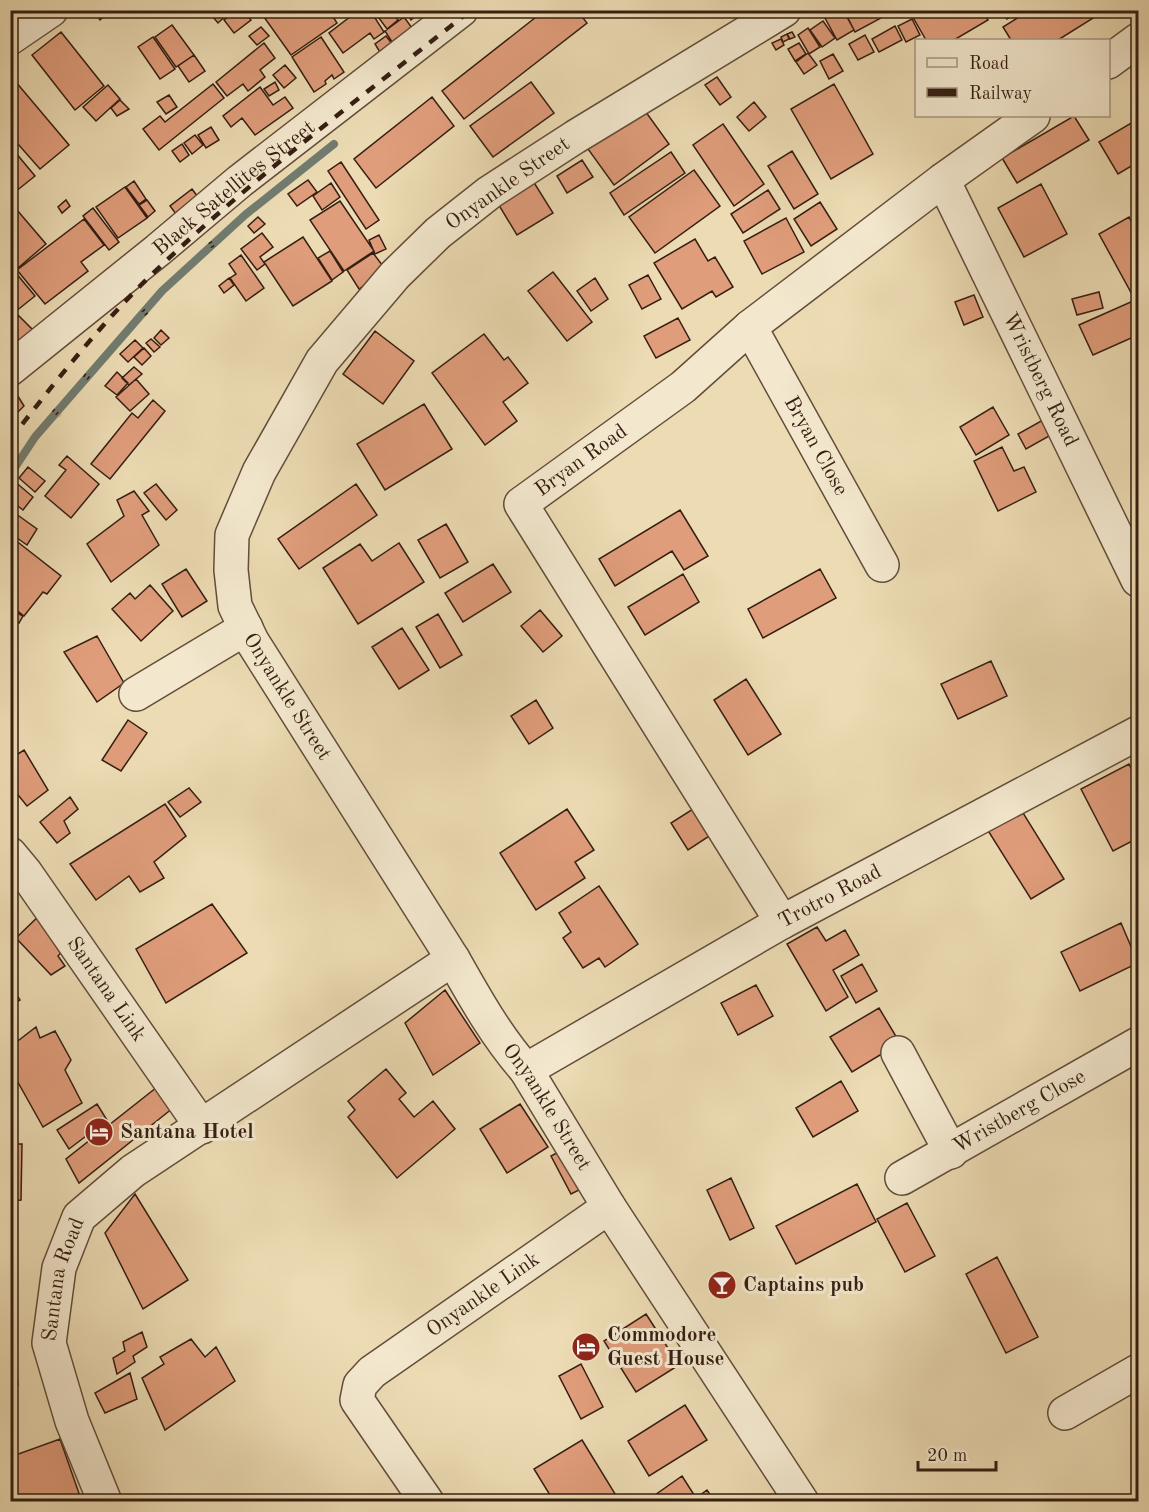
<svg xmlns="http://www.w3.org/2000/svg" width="1149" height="1512" font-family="'Old Standard TT',serif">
  <rect width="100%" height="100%" fill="#ecdbb3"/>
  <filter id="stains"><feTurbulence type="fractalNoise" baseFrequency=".00333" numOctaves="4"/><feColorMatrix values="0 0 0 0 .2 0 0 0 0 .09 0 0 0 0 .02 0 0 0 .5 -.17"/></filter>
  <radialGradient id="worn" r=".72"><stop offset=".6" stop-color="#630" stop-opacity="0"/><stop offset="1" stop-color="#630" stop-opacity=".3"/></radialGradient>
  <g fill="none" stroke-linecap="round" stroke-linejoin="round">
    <!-- stream -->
    <path stroke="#717c70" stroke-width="8" d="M10 475 35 437 162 291 245 215 334 144"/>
  </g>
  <!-- building -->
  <path fill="#e09d7b" stroke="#351e12" stroke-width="1.5" d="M10 10H23L12 17Z
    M93 10H108L109 12 100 20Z
    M207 10H232L218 23Z
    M237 10H244L251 20 234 33 224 20Z
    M259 10H329L337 23 291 55Z
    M359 10H370L384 32 374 39 370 33 343 53 329 33Z
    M373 10H390L398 20 387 29Z
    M404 10H423L411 20Z
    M545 10H577L587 23 464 119 442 91Z
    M838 10H843L854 30 837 40 825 18Z
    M844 10H877L881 18 855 32Z
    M914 10H982L988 20 954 40H926L910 12Z
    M1001 10H1021L1007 19Z
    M1030 10H1106L1058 40H1011L1003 27Z
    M404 17 412 28 392 42 385 31Z
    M912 19 920 35 906 42 898 26Z
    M823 21 835 38 822 47 810 30Z
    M172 25 194 55 176 67 155 37Z
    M895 26 902 40 879 52 872 39Z
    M261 27 269 36 257 45 249 36Z
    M808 28 820 47 809 54 798 35Z
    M61 32 104 86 75 110 32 55Z
    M792 32 795 37 790 39 787 34Z
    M787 34 789 39 783 42 781 37Z
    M865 35 874 52 858 60 849 44Z
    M386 36 393 45 381 54 375 44Z
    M153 37 175 69 160 79 138 47Z
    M321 37 344 72 334 79 332 75 325 81 326 84 314 92 292 57Z
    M781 39 784 45 776 50 772 43Z
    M264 43 275 58 260 70 265 77 248 91 243 84 227 96 216 82Z
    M799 43 806 54 795 61 788 49Z
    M808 53 817 65 804 74 796 62Z
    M833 54 843 71 829 79 820 61Z
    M194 55 205 71 189 82 178 66Z
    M285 65 296 78 284 88 273 75Z
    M10 75 69 145 40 169 10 135Z
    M717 77 731 97 720 105 705 85Z
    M275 82 279 90 269 96 264 89Z
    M531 82 554 113 493 157 470 126Z
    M213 84 224 98 159 150 143 129 160 116 165 122Z
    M834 84 873 154 831 179 791 109Z
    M108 85 120 99 96 121 83 107Z
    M260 87 273 105 285 97 293 108 255 135 242 118 231 127 223 116Z
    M169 95 177 107 166 114 157 102Z
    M432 97 454 126 376 188 354 159Z
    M120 100 129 109 117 116 111 108Z
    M754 102 766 117 749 131 737 117Z
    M643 108 669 144 614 185 588 149Z
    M1074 116 1089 140 1017 183 1002 158Z
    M1138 119V162L1118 174 1099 142Z
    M723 124 764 184 734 206 693 145Z
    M211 127 219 140 206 148 198 135Z
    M195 135 203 145 192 154 184 143Z
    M182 144 189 155 180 162 172 151Z
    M10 146 35 176 10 196Z
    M792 151 818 194 794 209 768 166Z
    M671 152 685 173 624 215 610 193Z
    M582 160 593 177 567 193 557 176Z
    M341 162 379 220 366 229 328 171Z
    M694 170 720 206 655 253 629 217Z
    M308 180 317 192 297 206 288 194Z
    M134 181 146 199 139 204 126 187Z
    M533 181 553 213 517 235 497 202Z
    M331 183 340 197 322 210 313 196Z
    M1041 184 1067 234 1024 257 998 208Z
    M125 187 147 218 118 238 96 207Z
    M192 189 201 201 179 218 170 206Z
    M768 190 780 209 743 233 731 214Z
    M66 200 70 206 62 213 58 207Z
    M147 200 155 211 148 217 139 205Z
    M340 201 374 251 344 271 310 220Z
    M820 202 837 229 811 246 794 219Z
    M93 208 119 242 109 250 83 216Z
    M17 210 46 244 18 268 10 260V215Z
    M258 217 265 224 254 233 248 226Z
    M1129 217 1138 234V296L1134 298 1099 234Z
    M786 218 804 252 762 274 744 241Z
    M84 219 104 245 81 262 88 271 45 304 17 270Z
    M262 233 273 247 260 257 265 264 257 270 241 249Z
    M379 235 386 249 375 254 369 240Z
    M303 237 332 281 293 306 264 262Z
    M695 239 708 261 715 257 733 287 716 297 712 291 682 309 654 263Z
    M330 251 343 272 332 280 318 258Z
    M373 253 386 270 359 289 347 270Z
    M241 255 264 288 246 301 230 278 236 274 229 264Z
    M10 266 35 296 10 316Z
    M553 272 592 322 567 341 528 291Z
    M648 275 661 299 642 309 629 285Z
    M229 278 234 285 224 293 219 286Z
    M595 278 608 299 591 311 577 291Z
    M1099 292 1103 308 1077 315 1072 299Z
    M974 295 983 317 964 325 955 302Z
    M1133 301 1138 314V335L1093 355 1079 325Z
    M18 315 33 330 10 354V323Z
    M678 318 690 340 656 358 644 336Z
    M161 330 169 338 161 345 154 338Z
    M375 331 414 361 383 404 343 374Z
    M484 334 504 360 508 357 528 383 503 402 517 421 485 445 432 373Z
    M151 339 160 347 154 352 146 343Z
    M135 340 143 348 128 362 120 354Z
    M144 348 151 356 142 365 134 357Z
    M134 367 142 374 129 385 122 378Z
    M117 372 128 383 117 395 105 386Z
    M136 379 149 394 130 411 116 397Z
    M11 385 24 406 15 415 10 409Z
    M153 400 165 411 110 479 91 464 132 413 138 418Z
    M424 404 452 449 385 490 357 444Z
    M993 407 1009 435 976 455 960 427Z
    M1050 416 1058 431 1026 449 1018 434Z
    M1002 447 1014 471 1024 467 1036 492 998 511 974 461Z
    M67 456 99 484 71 518 45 496 66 470 59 465Z
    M28 467 45 481 35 492 19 478Z
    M13 480 33 497 23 510 10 500V484Z
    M156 484 177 510 166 520 144 493Z
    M356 484 377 515 299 569 278 539Z
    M134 491 149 511 142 515 159 545 111 582 87 544 124 516 117 500Z
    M680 510 708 556 684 570 672 551 615 586 599 559Z
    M12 511 37 529 27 545 10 533Z
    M446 524 468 562 440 578 418 540Z
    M10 536 61 576 47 594 43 592 24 616 10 605Z
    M399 543 424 582 358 624 323 568 360 544 372 561Z
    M493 564 511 592 463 622 445 593Z
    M186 569 207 601 182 617 162 584Z
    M820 569 836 598 763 638 748 609Z
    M683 574 699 602 645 635 628 607Z
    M150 585 173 611 141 641 112 609 130 593 135 599Z
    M10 609 23 616 19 623 14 621 10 626Z
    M540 610 562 636 543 652 521 626Z
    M438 614 462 655 440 668 416 627Z
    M402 628 429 670 399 689 372 647Z
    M97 636 124 683 97 702 64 652Z
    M991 661 1007 696 958 719 941 684Z
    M746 679 781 734 748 755 714 700Z
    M536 700 553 728 529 744 511 716Z
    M128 720 147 733 121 771 102 760Z
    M24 750 48 790 27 806 10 785V759Z
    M1129 764 1138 782V838L1113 851 1081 789Z
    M189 788 201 802 180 817 168 802Z
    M70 797 78 809 64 821 70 833 57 843 40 822Z
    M1015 800 1064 879 1031 899 982 821Z
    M704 802 720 829 688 850 671 823Z
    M165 804 186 836 154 862 164 878 140 892 129 876 96 900 70 864Z
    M567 809 594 850 575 862 585 878 536 910 500 853Z
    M10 877 19 886 10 896Z
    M599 886 638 944 605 967 599 958 583 968 563 938 571 932 559 913Z
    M212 904 247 953 166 1003 136 949Z
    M43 912 66 947 58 956 65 966 51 975 16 938Z
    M1121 923 1138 963 1080 991 1061 952Z
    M817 927 826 941 845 930 859 955 833 970 848 997 826 1011 787 944Z
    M862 964 877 991 856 1003 841 976Z
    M10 985 20 1000 10 1006Z
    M756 985 773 1016 738 1035 721 1003Z
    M445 990 480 1043 433 1075 405 1023Z
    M879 1008 900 1043 852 1072 830 1037Z
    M36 1027 40 1038 55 1031 71 1060 65 1070 82 1103 43 1127 10 1068V1047Z
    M386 1069 406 1093 399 1099 414 1117 433 1101 455 1129 397 1178 348 1117 355 1110 348 1101Z
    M166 1080 183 1100 79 1183 66 1159Z
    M841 1081 858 1111 813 1137 796 1108Z
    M97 1104 107 1120 69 1149 57 1130Z
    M520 1104 548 1147 507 1173 480 1129Z
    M10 1144H22L21 1200 10 1201Z
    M562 1150 583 1188 571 1194 551 1156Z
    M731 1178 754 1228 730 1240 707 1190Z
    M857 1184 876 1222 796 1264 776 1226Z
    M135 1194 188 1280 143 1309 105 1233Z
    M907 1203 935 1256 905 1272 877 1219Z
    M997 1257 1038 1337 1006 1353 966 1274Z
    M646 1314 679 1365 636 1392 604 1341Z
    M142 1332 147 1347 133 1356 135 1362 117 1374 113 1358 125 1351 123 1342Z
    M191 1339 205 1357 216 1347 235 1381 165 1430 142 1378 164 1364 160 1357Z
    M10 1360H16L18 1385H10Z
    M581 1364 603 1407 581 1419 559 1376Z
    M130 1373 137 1399 105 1413 95 1393Z
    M685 1405 707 1440 649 1476 628 1441Z
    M60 1439 82 1502H10V1457Z
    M582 1440 617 1497 611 1502H561L558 1497 553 1500 534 1469Z
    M682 1476 696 1498 707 1490 715 1502H645Z
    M209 1495 213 1502H200Z"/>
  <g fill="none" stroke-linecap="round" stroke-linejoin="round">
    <!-- minor casing -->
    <g stroke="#634d3a" stroke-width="36">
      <g id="minor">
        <path id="s1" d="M784 10 575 137 490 192 438 233 395 275 322 361 259 472 232 535 231 570 235 606 252 641 453 959C475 998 496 1036 526 1070L609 1207 802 1502"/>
        <path d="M10 38 51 10"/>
        <path d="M1108 62 1138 40"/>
        <path id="s2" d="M943 180 1138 580"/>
        <path id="s3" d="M750 327 882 565"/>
        <path id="s4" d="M10 369 158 250 240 181 461 10"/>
        <path d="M136 694 246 628"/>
        <path id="s5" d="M10 854 25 872 202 1127"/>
        <path id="s6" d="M782 922 521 504 683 387 750 327 943 180 1033 116"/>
        <path d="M898 1053 951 1152"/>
        <path id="s7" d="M526 1070 782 922 1138 733"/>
        <path id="s8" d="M902 1178 1138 1044"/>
        <path d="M1065 1413 1138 1371"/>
        <path id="s9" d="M105 1502 72 1421 49 1343 59 1268 79 1217 133 1171 453 959"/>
        <path id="s10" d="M427 1502 357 1400 360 1385 372 1372 609 1207"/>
      </g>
    </g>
    <!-- path -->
    <path stroke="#351e12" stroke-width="4" stroke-dasharray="1.5 3" stroke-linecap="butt" d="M210 242 214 249
      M143 310 147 315
      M84 375 91 380
      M53 410 60 416
      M10 475 15 476"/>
    <!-- minor -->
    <use href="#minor" stroke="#f3e8ce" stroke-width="33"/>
    <!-- rail -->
    <path stroke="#351e12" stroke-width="4.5" stroke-dasharray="10 10" stroke-linecap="butt" d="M10 440C51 387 92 335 139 287 241 186 358 100 471 10"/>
  </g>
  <!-- icons -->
  <defs>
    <g id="hotel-disc" transform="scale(1.5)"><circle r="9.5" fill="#8f2418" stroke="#f3e8ce"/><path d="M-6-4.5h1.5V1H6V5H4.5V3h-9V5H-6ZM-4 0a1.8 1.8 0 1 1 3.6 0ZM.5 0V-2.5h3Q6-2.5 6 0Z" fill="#fff"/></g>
    <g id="bar-disc" transform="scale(1.5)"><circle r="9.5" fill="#8f2418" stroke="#f3e8ce"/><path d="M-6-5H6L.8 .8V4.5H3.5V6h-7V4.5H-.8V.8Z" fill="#fff"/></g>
  </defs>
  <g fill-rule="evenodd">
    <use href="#hotel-disc" x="99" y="1132"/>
    <use href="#bar-disc" x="722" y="1285"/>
    <use href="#hotel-disc" x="586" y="1347"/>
  </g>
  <g text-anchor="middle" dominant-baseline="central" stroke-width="6" stroke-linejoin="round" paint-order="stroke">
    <!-- street labels -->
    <g font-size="21" fill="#351e12" stroke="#f3e8ce">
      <text transform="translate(508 184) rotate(-35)">Onyankle Street</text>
      <text stroke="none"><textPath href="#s4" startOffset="288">Black Satellites Street</textPath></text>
      <text stroke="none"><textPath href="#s2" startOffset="222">Wristberg Road</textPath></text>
      <text stroke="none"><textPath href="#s3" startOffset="136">Bryan Close</textPath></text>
      <text stroke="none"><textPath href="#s6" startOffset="567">Bryan Road</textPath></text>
      <text stroke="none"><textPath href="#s1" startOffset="957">Onyankle Street</textPath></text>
      <text stroke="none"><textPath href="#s7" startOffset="350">Trotro Road</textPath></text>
      <text stroke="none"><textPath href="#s5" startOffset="166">Santana Link</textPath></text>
      <text stroke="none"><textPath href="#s1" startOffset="1443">Onyankle Street</textPath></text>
      <text stroke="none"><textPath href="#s8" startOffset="135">Wristberg Close</textPath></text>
      <text stroke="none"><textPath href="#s9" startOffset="234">Santana Road</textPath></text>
      <text stroke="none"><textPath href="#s10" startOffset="292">Onyankle Link</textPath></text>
    </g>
    <!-- poi labels -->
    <g font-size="21" font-weight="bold" fill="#351e12" stroke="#f3e8ce" text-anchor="start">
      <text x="120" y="1132">Santana Hotel</text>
      <text x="743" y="1285">Captains pub</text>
      <text x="607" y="1335">Commodore<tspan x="607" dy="24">Guest House</tspan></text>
    </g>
  </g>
  <!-- margin -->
  <rect width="1149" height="1512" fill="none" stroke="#ecdbb3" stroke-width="36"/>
  <rect x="12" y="12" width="1125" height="1488" fill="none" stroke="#351e12" stroke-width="3"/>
  <rect x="18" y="18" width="1113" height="1476" fill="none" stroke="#351e12" stroke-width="1.5"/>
  <!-- legend -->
  <rect x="915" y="39" width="195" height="78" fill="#f3e8ce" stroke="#a79783" stroke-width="1.5"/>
  <rect x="927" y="58" width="30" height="9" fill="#f3e8ce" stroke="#a79783" stroke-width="1.5"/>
  <text x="969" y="69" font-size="18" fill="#351e12">Road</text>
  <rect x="927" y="88" width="30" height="9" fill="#351e12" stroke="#a79783" stroke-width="1.5"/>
  <text x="969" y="99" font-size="18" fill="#351e12">Railway</text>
  <!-- scale -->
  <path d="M918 1461v9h78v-9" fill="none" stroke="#351e12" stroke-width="3"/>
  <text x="927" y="1461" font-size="18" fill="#351e12" stroke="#f3e8ce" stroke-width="4.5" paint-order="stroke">20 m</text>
  <rect width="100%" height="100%" filter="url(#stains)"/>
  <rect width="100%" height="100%" fill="url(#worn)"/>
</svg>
